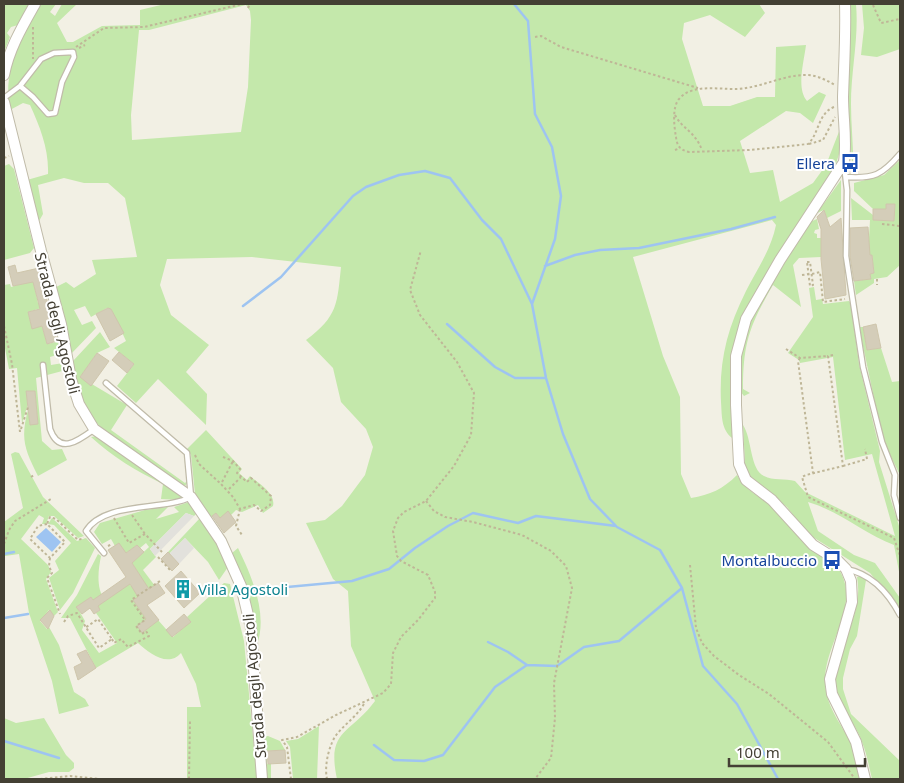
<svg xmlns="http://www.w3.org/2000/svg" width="904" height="783" font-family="'Noto Sans',sans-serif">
  <rect width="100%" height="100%" fill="#f2f0e4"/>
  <!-- green -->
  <path fill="#c4e8ab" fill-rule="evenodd" d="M4 4H30L18 25 11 27 7 33 10 37 4 52Z
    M41 4H56L50 12 55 16 62 4H77L57 23 67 42H73L102 26 140 25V10L165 4H759L765 13 745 37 710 15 684 23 682 39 703 106H730L757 97H775L776 47 806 45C804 62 796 88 807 101L819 92 826 95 813 123 800 113 786 111 740 141 750 173 773 170 780 202 813 183 826 165 840 129V151L834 170 778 254 740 322 732 354V438C721 429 722 416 721 402 719 361 727 329 746 291 757 269 771 250 776 225L772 220 633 257 663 356 680 397 681 474 691 498C710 495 723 489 737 475 745 490 760 497 774 507 789 518 833 557 841 573 859 608 825 644 825 680 825 705 840 722 851 743 856 753 858 768 861 779H337C326 729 351 734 375 701L351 646 348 591 333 579 306 523 325 520 342 506 365 475 373 447 366 429 341 402 333 368 306 340C338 316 337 304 341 267L252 257 167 259 160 285 171 315 209 345 186 372 207 394 206 425 158 379 136 403 117 386 134 364 114 348 126 341 111 309 107 308 91 317 85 306 74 310 82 325 92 321 96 328 71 354 39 231 42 233 56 287 66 282 74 288 96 274 92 260 137 257 125 198 108 183H84L64 178 38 185 43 214 38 223 27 180 48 174C49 149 40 127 30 105L23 103 10 110C2 69 22 38 41 4ZM246 5 250 11 251 20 248 87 241 132 132 140 131 115 139 30H149Z
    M849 4H856C859 38 851 70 851 104 851 127 854 150 853 173L847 101 850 33Z
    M862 4H900V49L877 57 861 55 864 28Z
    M900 160V265L887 277 874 279V283L856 295 854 281 871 279 870 274 874 273 872 255 868 256 870 220H852L851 198 873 215V220L894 221 895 204H886V209H873L854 191V183L884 175Z
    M9 164 14 169 34 248 30 253 4 260V166Z
    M841 180V211L827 218 824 210 817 213Z
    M817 219 819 229 815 230 814 233 817 234V238H821V257L799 258 793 265 801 307 773 285C750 325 743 342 743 389L750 393 744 396 740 391V357L748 325 784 260 810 222Z
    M33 280 38 303 48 306 28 312 32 328 42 326 47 344 60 341 63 353 50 357 51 365 63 363 66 370 36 378 42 441 52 450 62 449 67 460 38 476C25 450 20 439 28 410L30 424H38L35 391 27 392 28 404 22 423 17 368 9 369 4 343V285L10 284 11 287Z
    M814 287 816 300 822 299 823 304 849 301 851 304 859 364 880 451 879 462 900 529V577L894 545C865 534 839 511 808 502L818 531 854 555 875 563 900 598V609L870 573 808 534 787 507 749 477 745 464 743 425C752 438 750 470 764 476 773 481 785 478 795 481L805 492 895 536 872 454 845 460 833 357 800 363 799 360 788 353 813 317 809 288Z
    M859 327H863L867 350 881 348 892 382 900 381V475L883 441Z
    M100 332 110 347 97 353 80 377 127 405 111 430 185 483 187 481 184 455 188 482 185 486C172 481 160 468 147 460 98 427 84 424 73 361Z
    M206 430 242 469 239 473 247 480 250 476C259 484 276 493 273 506L263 513 258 505 242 512 236 510 231 515 228 512 220 518 216 513 210 518 195 494 191 455 187 449Z
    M97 436 184 497 179 500 161 499 163 484C136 471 113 457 91 437Z
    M15 452 19 453 43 497 84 536 78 538 54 516H49L46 524H42L44 518 39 515 21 539 48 565 51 572 46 579 58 612 54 616 49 610 40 621 47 629 49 627 59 645 74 692 85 699 89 706 59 714 52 681 29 613 19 554 5 556 4 522 23 508 11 454Z
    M189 502 197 513 194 516 186 513 150 549 156 557 143 570 155 586 133 600 146 619 137 626 142 633 158 620 173 637 190 622 187 617 224 583 230 584 244 641 257 779H187V707H201L196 684 181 653C168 668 149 653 138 643L96 668 70 618H61L77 595 98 554 101 556C98 571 96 588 105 601L127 580 131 586 142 579 132 563 149 547 146 543 140 548 137 545 126 553 115 546 111 539 102 544 94 532 100 523 145 510 168 507 156 519 179 512 174 507ZM91 597 100 610 96 613 117 643 99 653 82 630 85 621 77 607Z
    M52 518 77 541 86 538 95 548 73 593 60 610 49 578 59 570 55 561 71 543 54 525 48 524Z
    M200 518 210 528 228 567 219 580 208 562 185 538 169 554 168 552Z
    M238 548C252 577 268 613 257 645L247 588 232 553Z
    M861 576 866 580 857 636 850 649 843 678V689L851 714 900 761V779H872C869 767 867 754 862 742 855 721 834 702 835 679 838 644 864 614 857 577Z
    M4 718 16 723 44 718 66 755 74 763V768L69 772H49L24 779H4Z
    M319 726 317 779H293L290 747 286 741 298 739Z
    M268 736 280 741 285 750 266 751 267 764 271 763V779H265L262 737Z"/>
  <!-- parking -->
  <path fill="#e2e1dc" d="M186 513 194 516 155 556 150 549Z
    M185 538 194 548 179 564 169 554Z"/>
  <!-- water -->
  <path fill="#9ec4f1" d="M46 528 61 542 52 552 36 537Z"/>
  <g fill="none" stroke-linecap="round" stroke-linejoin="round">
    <!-- stream -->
    <path stroke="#9ec4f1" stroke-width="2.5" d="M514 4 528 21 535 114 552 147 561 196 555 239 532 304 546 378 563 434 590 499 617 527 660 550 682 588 703 666 737 704 778 779
      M545 266 575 255 600 250 639 248 731 229 775 217
      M243 306 281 277 353 196 366 187 399 175 425 171 450 178 482 220 501 239 532 304
      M447 324 495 367 515 378H546
      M4 554 14 552
      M255 590 352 581 389 569 415 548 448 526 473 513 518 523 536 516 616 526
      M4 618 28 614
      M488 642 508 652 527 665
      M4 741 59 758
      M374 745 394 760 424 761 443 755 495 687 527 665 557 666 584 647 619 641 682 588"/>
  </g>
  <!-- building -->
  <path fill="#d4cdb9" stroke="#cfc6ac" d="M886 204H895L894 221 873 220V209H886Z
    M824 210 830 227 841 218 846 295 825 299 821 259V229L817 217Z
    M868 227 870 255H872L874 273 870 274 871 279 854 281 850 256V228Z
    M15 265 17 273 39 268 57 341 47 344 42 326 32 329 28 312 40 309 33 282 13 286 8 267Z
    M108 308 111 309 124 333 110 341 96 314Z
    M876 324 881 348 867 350 863 327Z
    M119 352 134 364 127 373 112 360Z
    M97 353 109 361 91 386 80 377Z
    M26 391H35L38 424 30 425Z
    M228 511 236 522 224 533 212 516 216 513 220 518Z
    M119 543 126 553 137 545 144 552 132 563 149 589 158 583 165 593 147 605 159 620 142 633 137 626 146 619 133 600 138 597 130 584 98 606 100 610 94 614 90 608 82 614 76 607 91 597 93 600 126 577 108 550Z
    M168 552 179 564 172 571 161 559Z
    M181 571 200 593 184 608 165 586Z
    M50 610 54 616 48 629 40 620Z
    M184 614 191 622 172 637 166 630Z
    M86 650 96 668 78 680 74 667 82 663 77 654Z
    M285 750 286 763 268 764 267 751Z"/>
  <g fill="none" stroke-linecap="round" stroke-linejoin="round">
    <!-- service casing -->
    <g stroke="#c0bba9" stroke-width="7">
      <path id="service" d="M4 98 20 86 41 59 54 53 73 52 74 57 62 82 55 113 48 114 33 97 20 86
        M844 164 847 190 846 256 863 367 882 442 895 475 894 495 900 518
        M846 177C874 179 882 175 900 154
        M43 365 50 429C59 455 78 441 93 430
        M104 553 86 531C104 501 164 511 191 497L187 453 106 383
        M846 569C872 574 888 592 900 615"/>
    </g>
    <!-- tertiary casing -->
    <g stroke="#c0bba9" stroke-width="12">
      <path id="tertiary" d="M845 4C846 35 844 65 843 97 843 119 847 140 844 162L780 260 746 319 736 356V405L739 464 746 480 772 500 813 545 837 560 846 569 851 581 852 602 830 679 832 694 856 742 865 779
        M4 75C9 49 22 27 35 4
        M4 102 41 251 61 324 71 379 79 404 94 429 191 497 221 541 241 586 251 628 262 779"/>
    </g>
    <!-- path -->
    <path stroke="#bfb697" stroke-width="2" stroke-dasharray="2.5 2.5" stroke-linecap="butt" d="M871 4H876
      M873 5 881 23 900 19
      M248 8 250 4
      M33 27V59
      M535 37 541 36 561 47 698 88
      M76 47 104 28 144 27 242 4
      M79 48 85 45
      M834 107C818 113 819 134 808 144L749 150 689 152C680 150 677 146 676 137 674 126 672 107 679 99 694 81 726 92 746 88 766 85 785 75 806 75 817 75 826 80 835 85
      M675 115C683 130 694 130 702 150
      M809 144 823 140 835 117
      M675 150 680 148
      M4 158 9 156
      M882 224 900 226
      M807 262H810L813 285 810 286Z
      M812 274 820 272 823 302 845 299
      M802 275 809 274
      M877 279V285
      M4 326 12 364 20 432
      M786 349 800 358 828 356
      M833 355 828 356 843 466 806 475 802 477 808 497 894 538 900 556
      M800 358 798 361 813 473
      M21 429 28 407
      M195 455 199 464 221 484
      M223 457 233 461 240 469 237 473 247 482 251 478 271 496 270 505 261 511 254 505 240 509 233 497 221 484 233 461
      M843 466 867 459 865 449
      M31 477 34 475
      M229 489 241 477
      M426 501 434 511 445 517 473 522 522 535 551 551 566 566 572 588 554 683 555 718 551 758 535 779
      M240 509 236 526 242 535
      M132 515 145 534
      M114 518 129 543 145 534 162 552
      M47 524 38 526 30 539 50 558 65 542 47 524 50 517 56 519 78 540 84 538
      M4 544 9 530 15 521 51 499
      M108 546 112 544
      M158 557 171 571
      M50 558 49 566 52 573 47 578 60 614
      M690 565 696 628 702 643 714 656 739 675 769 694 828 742 855 779
      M64 622 68 616 77 613 99 648 112 639 98 619 85 628
      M112 639 114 643 121 639 128 647 149 636 146 631 142 634 136 626 145 620 131 600 160 581
      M40 779 70 776 100 779
      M189 779 190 721
      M291 779 287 747 282 740 297 737 336 715 383 693 391 684 393 653 401 637 418 620 435 598V592L428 575 401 561 397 556 393 531 398 518 404 512 426 501 454 466 471 435 474 393 457 362 420 315 410 290 421 250
      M327 779C324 766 329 744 337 734 346 723 357 716 364 704"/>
    <!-- service -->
    <use href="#service" stroke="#fff" stroke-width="4.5"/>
    <!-- tertiary -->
    <use href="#tertiary" stroke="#fff" stroke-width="10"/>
  </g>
  <!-- icons -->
  <defs>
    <g id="bus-bare" transform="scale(1.5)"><path d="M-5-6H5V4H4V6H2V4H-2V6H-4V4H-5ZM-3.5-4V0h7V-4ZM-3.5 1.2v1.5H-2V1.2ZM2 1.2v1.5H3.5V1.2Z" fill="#1a4fb4" stroke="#fff" stroke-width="2.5" paint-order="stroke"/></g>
    <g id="building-bare" transform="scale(1.5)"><path d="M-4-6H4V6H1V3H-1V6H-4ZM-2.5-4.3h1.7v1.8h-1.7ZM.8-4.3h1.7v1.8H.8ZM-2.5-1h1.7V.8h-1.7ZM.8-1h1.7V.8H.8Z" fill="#0f9aa8" stroke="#fff" stroke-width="2.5" paint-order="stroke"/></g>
  </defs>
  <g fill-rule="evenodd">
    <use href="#bus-bare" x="850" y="163"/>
    <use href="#bus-bare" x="832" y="560"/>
    <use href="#building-bare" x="183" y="589"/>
  </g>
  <g text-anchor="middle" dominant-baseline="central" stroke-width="4" stroke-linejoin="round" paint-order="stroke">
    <!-- transit labels -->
    <g font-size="15" fill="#164399" stroke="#fff" text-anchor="end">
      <text x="835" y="163">Ellera</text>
      <text x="817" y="560">Montalbuccio</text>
    </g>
    <!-- street labels -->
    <g font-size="15" fill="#444034" stroke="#fff">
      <text transform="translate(58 323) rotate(76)">Strada degli Agostoli</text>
      <text transform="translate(254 686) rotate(-95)">Strada degli Agostoli</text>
    </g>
    <!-- culture labels -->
    <g font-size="15" fill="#0d838f" stroke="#fff" text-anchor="start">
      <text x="198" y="589">Villa Agostoli</text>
    </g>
  </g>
  <!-- border -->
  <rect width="904" height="783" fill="none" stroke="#444034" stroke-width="10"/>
  <!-- scale -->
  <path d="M729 758v8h136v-8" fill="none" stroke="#444034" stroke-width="2.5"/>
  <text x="736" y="758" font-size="15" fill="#444034" stroke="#ffffff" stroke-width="4" paint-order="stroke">100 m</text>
</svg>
